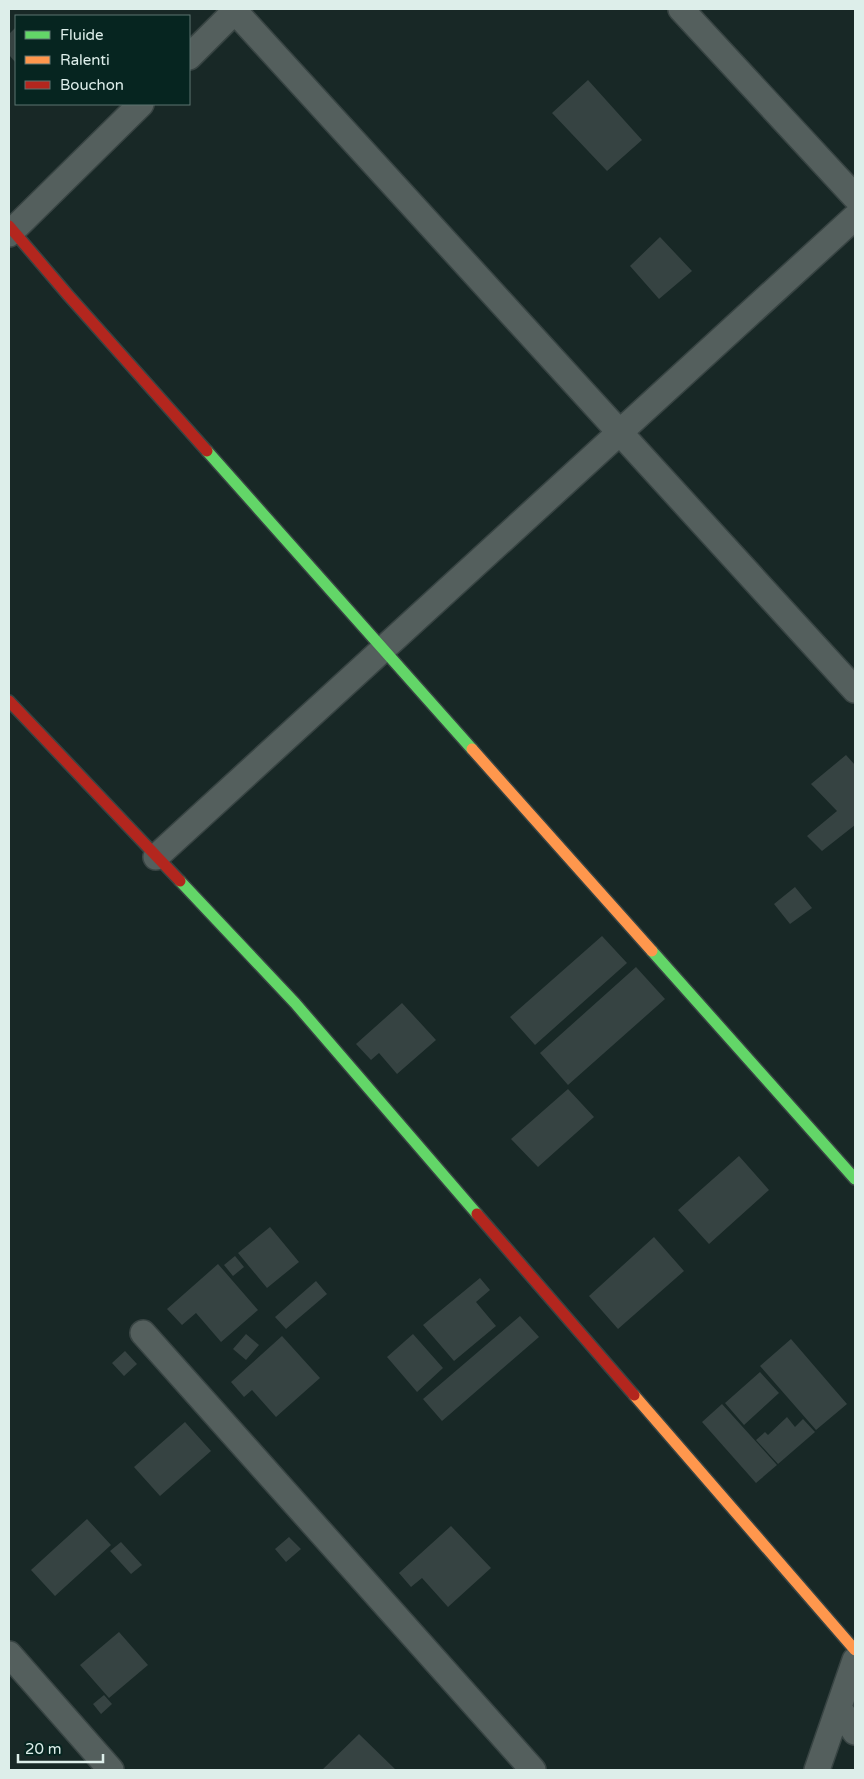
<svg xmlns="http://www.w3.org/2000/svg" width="864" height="1779" font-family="'Varela Round',sans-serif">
  <rect width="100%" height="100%" fill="#182826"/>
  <!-- building -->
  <path fill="#364342" d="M16 27V63L9 55V34Z
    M588 80 642 140 607 171 552 113Z
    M660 237 692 271 659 299 630 266Z
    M846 755 855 765V825L822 851 807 836 837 811 811 784Z
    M795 887 812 908 790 924 774 904Z
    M602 936 627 963 535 1045 510 1017Z
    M636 967 665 999 568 1085 540 1053Z
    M402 1003 436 1040 397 1074 379 1053 371 1060 356 1044Z
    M568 1089 594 1117 538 1167 511 1139Z
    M739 1156 769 1190 709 1244 678 1210Z
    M270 1227 299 1262 267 1288 238 1253Z
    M654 1237 684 1271 618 1329 589 1296Z
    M235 1256 244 1267 233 1276 224 1265Z
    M218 1264 258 1310 221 1342 196 1313 182 1325 167 1309Z
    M480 1278 490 1290 476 1302 496 1326 454 1361 423 1325Z
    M316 1281 327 1294 286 1329 275 1317Z
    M520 1316 539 1337 442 1421 423 1399Z
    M246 1334 259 1345 246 1360 233 1349Z
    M413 1334 443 1368 417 1392 387 1357Z
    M282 1336 320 1378 276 1417 252 1390 244 1397 231 1382Z
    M791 1339 847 1404 816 1430 760 1366Z
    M125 1351 137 1364 124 1376 112 1363Z
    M760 1372 779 1393 744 1425 725 1403Z
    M722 1404 777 1465 756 1483 702 1422Z
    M787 1417 795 1427 803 1419 815 1432 778 1464 756 1440 765 1432 768 1435Z
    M185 1422 211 1451 160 1496 134 1467Z
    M87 1519 111 1545 55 1596 31 1570Z
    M451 1526 491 1568 448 1607 422 1578 411 1587 399 1573Z
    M289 1537 301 1549 286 1562 275 1549Z
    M121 1542 142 1565 131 1574 110 1551Z
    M119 1632 148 1665 109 1698 80 1665Z
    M104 1695 112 1704 101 1714 93 1704Z
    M359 1734 396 1770H322Z"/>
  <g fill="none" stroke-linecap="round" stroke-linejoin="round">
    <!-- street casing -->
    <g stroke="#384443" stroke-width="28">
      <path id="street" d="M233 9 855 690
        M681 9 855 197
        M189 57 237 9
        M9 234 141 104
        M156 857 855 217
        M143 1333 533 1770
        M9 1654 111 1770
        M839 1708 855 1732
        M817 1770 855 1660"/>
    </g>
    <!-- fast casing -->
    <g stroke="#384443" stroke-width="14">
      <path id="fast" d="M207 451 472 749
        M180 881 295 1003 477 1214
        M652 951 855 1179"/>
    </g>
    <!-- slow casing -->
    <g stroke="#384443" stroke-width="14">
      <path id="slow" d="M472 749 652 951
        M634 1395 855 1650"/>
    </g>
    <!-- jam casing -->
    <g stroke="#384443" stroke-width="14">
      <path id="jam" d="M9 226 68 295 207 451
        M9 701 180 881
        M477 1214 634 1395"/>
    </g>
    <!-- street -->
    <use href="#street" stroke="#545f5d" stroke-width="25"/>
    <!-- fast -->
    <use href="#fast" stroke="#63d668" stroke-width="11"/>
    <!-- slow -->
    <use href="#slow" stroke="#ff974d" stroke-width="11"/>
    <!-- jam -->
    <use href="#jam" stroke="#b3261e" stroke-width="11"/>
  </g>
  <!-- border -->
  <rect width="864" height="1779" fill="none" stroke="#ddeeea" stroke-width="20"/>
  <!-- legend -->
  <rect x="15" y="15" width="175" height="90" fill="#062520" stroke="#5c7571"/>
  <rect x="25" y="31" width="25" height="8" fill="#63d668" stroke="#5c7571"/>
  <text x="60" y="40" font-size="15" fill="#ddeeea">Fluide</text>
  <rect x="25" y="56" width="25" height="8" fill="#ff974d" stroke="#5c7571"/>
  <text x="60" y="65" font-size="15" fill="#ddeeea">Ralenti</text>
  <rect x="25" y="81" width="25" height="8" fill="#b3261e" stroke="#5c7571"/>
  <text x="60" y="90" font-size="15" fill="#ddeeea">Bouchon</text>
  <!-- scale -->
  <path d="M18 1754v8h85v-8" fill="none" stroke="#ddeeea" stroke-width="2.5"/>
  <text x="25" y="1754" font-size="15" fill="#ddeeea" stroke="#062520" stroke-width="4" paint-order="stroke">20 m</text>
</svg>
